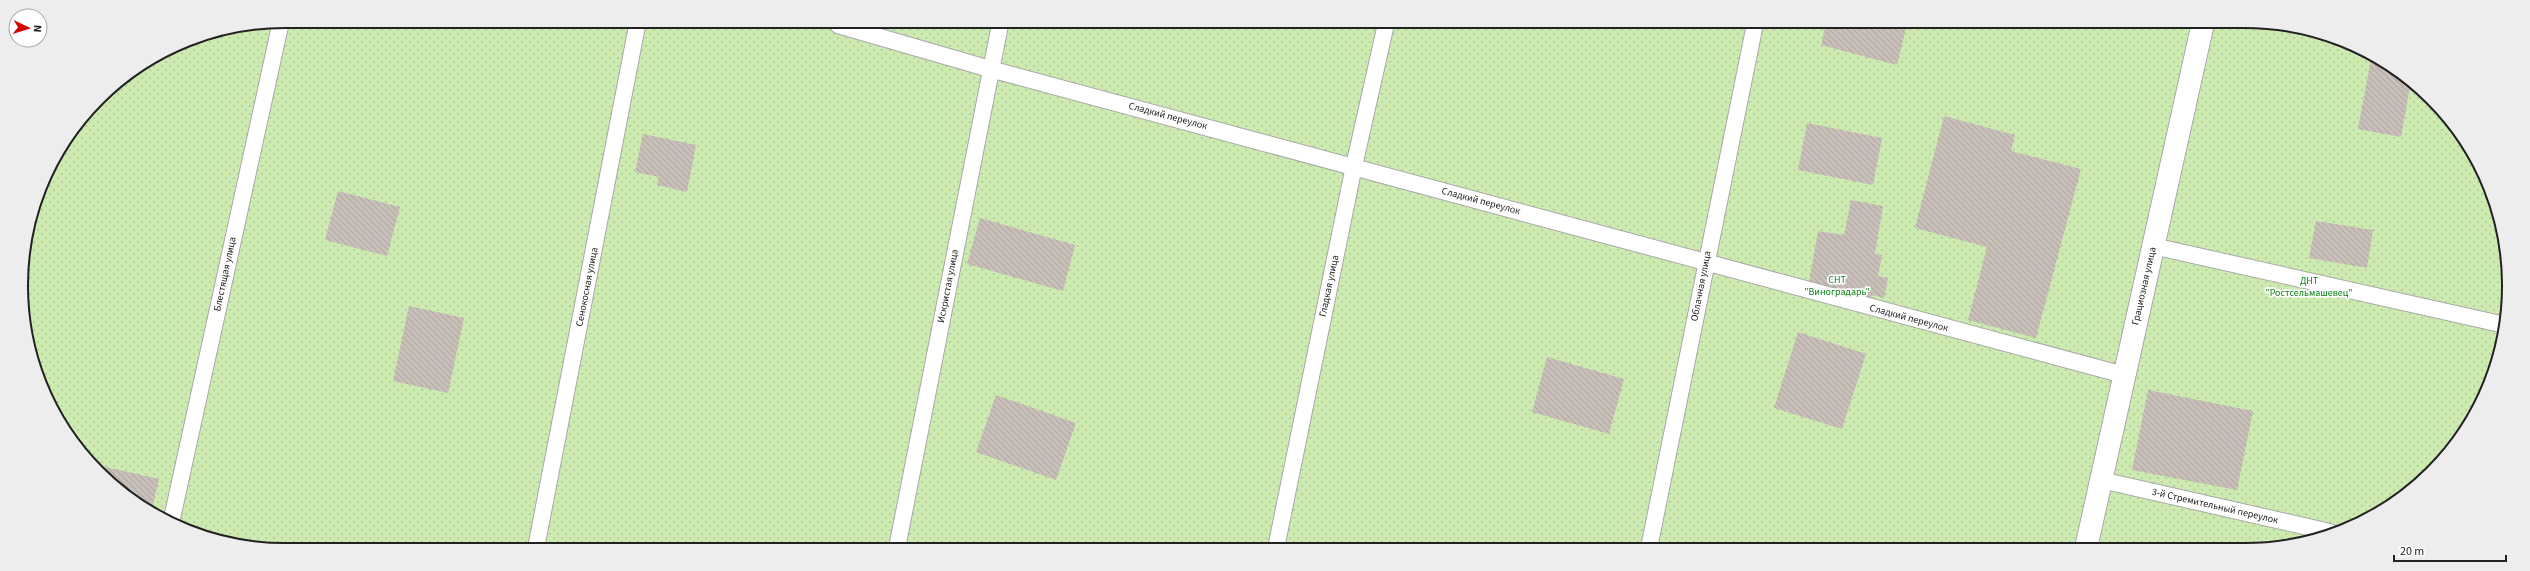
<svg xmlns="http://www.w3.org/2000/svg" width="2530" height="571" font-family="'Source Sans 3',sans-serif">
  <defs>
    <pattern id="grass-dots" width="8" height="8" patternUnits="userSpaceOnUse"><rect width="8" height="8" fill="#cdebb0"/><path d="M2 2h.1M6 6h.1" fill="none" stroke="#b0c997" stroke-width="1.8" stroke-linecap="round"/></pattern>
    <pattern id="building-back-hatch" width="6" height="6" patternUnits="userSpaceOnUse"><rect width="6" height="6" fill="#c7bfb8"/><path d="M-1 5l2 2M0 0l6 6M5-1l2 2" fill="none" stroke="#aba49e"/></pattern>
  </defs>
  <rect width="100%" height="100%" fill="#f2efe9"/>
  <!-- grass -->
  <path fill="url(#grass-dots)" d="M2279 23 2330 35 2377 57 2419 87 2454 125 2482 169 2500 217 2508 268 2507 320 2482 403 2431 473 2361 523 2279 548H251L200 536 153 515 111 485 76 447 48 403 30 354 22 268 30 217 48 169 76 125 111 87 184 41 234 26Z"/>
  <!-- building -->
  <path fill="url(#building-back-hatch)" d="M1826 24H1907L1897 65 1821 45Z
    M2371 59 2384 62 2411 81 2401 137 2358 129Z
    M1944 116 2015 135 2011 151 2081 169 2036 338 1968 320 1987 247 1915 228Z
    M1807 123 1882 138 1873 185 1798 170Z
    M643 134 696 145 687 192 657 185 659 177 635 172Z
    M338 191 400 207 387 256 325 240Z
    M1851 200 1883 206 1875 254 1882 255 1878 276 1888 278 1884 298 1872 295 1871 300 1808 288 1818 231 1844 235Z
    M980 218 1075 245 1063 291 967 264Z
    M2316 221 2373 230 2367 268 2309 258Z
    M409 306 464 318 448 393 393 381Z
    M1798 332 1866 354 1842 429 1774 408Z
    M1547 357 1624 379 1609 434 1532 412Z
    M2148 390 2253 411 2237 490 2132 470Z
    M996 395 1076 423 1056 480 976 452Z
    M92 464 159 479 151 513 111 485Z"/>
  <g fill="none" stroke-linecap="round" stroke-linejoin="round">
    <!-- service casing -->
    <g stroke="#a9a9a9" stroke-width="18">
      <path id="service" d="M838 25 990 69 2124 375
        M2153 246 2505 325
        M2101 480 2330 532
        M171 523 280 26
        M536 548 637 26
        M897 548 1000 25
        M1276 548 1354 166 1386 24
        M1649 548 1755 24"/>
    </g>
    <!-- minor casing -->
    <g stroke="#a9a9a9" stroke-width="24">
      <path id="minor" d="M2086 548 2203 23"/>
    </g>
    <!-- service -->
    <use href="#service" stroke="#fff" stroke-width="16"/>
    <!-- minor -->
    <use href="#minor" stroke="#fff" stroke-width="22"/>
  </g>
  <g text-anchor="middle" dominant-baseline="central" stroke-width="3.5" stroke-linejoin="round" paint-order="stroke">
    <!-- street labels -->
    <g font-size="10" fill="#222" stroke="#fff">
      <text transform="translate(1168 116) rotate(15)">Сладкий переулок</text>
      <text transform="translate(1481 201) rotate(15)">Сладкий переулок</text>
      <text transform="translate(225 274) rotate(-78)">Блестящая улица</text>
      <text transform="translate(948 286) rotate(-79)">Искристая улица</text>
      <text transform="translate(1329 286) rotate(-78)">Гладкая улица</text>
      <text transform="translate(1701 286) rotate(-79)">Облачная улица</text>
      <text transform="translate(2144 286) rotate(-77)">Грациозная улица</text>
      <text transform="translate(587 287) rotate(-79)">Сенокосная улица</text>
      <text transform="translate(1909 318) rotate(15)">Сладкий переулок</text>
      <text transform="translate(2215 506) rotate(13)">3-й Стремительный переулок</text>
    </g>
    <!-- park labels -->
    <g font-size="10" fill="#0c8416" stroke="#fff">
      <text x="1837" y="280">СНТ<tspan x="1837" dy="12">"Виноградарь"</tspan></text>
      <text x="2309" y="281">ДНТ<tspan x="2309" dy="12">"Ростсельмашевец"</tspan></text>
    </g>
  </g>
  <!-- crop -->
  <path d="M0 0H2530V571H0ZM285 28H2245A257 257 0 0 1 2502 285V286A257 257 0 0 1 2245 543H285A257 257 0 0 1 28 286V285A257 257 0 0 1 285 28Z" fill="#ededed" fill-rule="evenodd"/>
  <path fill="none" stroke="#222" stroke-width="2" d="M285 28H2245A257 257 0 0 1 2502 285V286A257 257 0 0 1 2245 543H285A257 257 0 0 1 28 286V285A257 257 0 0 1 285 28Z"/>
  <!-- north arrow -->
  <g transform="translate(28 28) rotate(94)"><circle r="19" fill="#ffffff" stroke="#a7a7a7"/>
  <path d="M0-3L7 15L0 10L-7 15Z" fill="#d40000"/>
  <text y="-6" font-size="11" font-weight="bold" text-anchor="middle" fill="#222222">N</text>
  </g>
  <!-- scale -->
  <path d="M2394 555v6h112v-6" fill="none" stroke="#222222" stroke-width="2"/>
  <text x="2400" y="555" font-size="12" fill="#222222" stroke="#ffffff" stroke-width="3" paint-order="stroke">20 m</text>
</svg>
